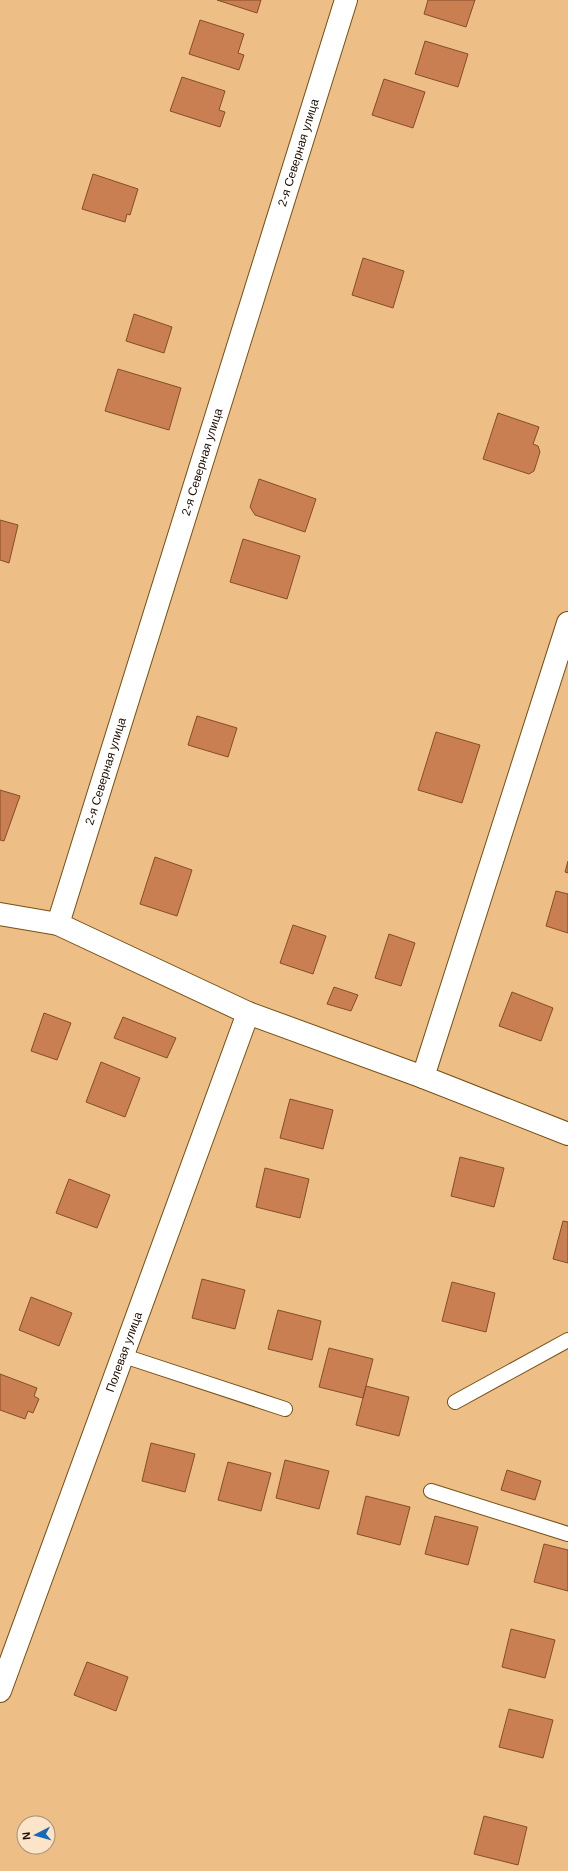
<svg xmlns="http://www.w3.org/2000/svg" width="568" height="1871" font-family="Helvetica,sans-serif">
  <rect width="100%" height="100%" fill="#edbe86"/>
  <!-- building -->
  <path fill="#c97f51" stroke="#854d2a" d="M217 0H261L257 13Z
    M428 0H475L466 27 424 14Z
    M200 20 244 34 238 53 244 55 239 70 189 54Z
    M425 41 468 54 458 87 415 74Z
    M182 77 225 91 219 110 225 112 220 127 170 111Z
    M384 79 425 92 413 128 372 115Z
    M93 174 138 189 130 215 127 214 125 222 82 209Z
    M363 258 404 271 393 308 352 295Z
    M134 314 172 327 164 353 126 341Z
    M118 369 181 388 169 430 105 411Z
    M498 413 539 427 533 444 538 446 540 452 534 471 529 474 483 459Z
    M259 479 316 499 305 532 255 515 250 507Z
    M0 520 18 525 9 563 0 560Z
    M243 539 300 556 287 599 230 582Z
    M197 716 237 728 228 757 188 745Z
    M436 732 480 745 462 803 418 790Z
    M0 790 20 796 4 841 0 840Z
    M155 857 192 870 177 916 140 904Z
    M568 861V873L565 872Z
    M556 891 568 894V933L546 926Z
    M293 925 326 936 313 974 280 963Z
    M389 934 415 943 401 986 375 978Z
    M334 987 358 995 351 1011 327 1004Z
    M512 992 553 1008 541 1041 499 1026Z
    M44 1013 71 1023 57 1060 31 1051Z
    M123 1017 176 1038 167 1058 114 1038Z
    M101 1062 140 1078 125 1117 86 1102Z
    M290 1099 333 1110 323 1149 280 1138Z
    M460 1157 504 1168 494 1207 451 1196Z
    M265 1168 309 1179 300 1218 256 1207Z
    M69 1179 110 1195 97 1228 56 1213Z
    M563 1221 568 1222V1263L553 1259Z
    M202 1279 245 1290 235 1329 192 1318Z
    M452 1282 495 1293 486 1332 442 1321Z
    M31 1297 72 1313 59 1346 19 1330Z
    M278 1310 321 1321 312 1360 268 1349Z
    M329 1348 373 1359 363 1398 319 1387Z
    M0 1374 37 1388 34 1396 39 1399 33 1413 28 1411 25 1419 0 1410Z
    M366 1386 409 1397 399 1436 356 1425Z
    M151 1443 195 1454 185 1492 142 1481Z
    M285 1460 329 1471 319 1509 276 1498Z
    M228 1462 271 1473 261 1511 218 1500Z
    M507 1470 541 1481 535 1500 501 1490Z
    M366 1496 410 1507 400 1545 357 1534Z
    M435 1516 478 1527 468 1565 425 1554Z
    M544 1544 568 1550V1591L534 1582Z
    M511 1629 555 1640 545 1678 502 1667Z
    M87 1662 128 1677 116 1711 74 1695Z
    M509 1709 553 1720 543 1758 499 1747Z
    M484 1816 527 1827 518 1865 474 1854Z"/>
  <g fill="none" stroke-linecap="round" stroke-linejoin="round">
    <!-- service casing -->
    <g stroke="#774f13" stroke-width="16">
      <path id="service" d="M124 1356 285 1409
        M455 1402 568 1340
        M431 1491 568 1534"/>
    </g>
    <!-- minor casing -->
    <g stroke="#774f13" stroke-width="24">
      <g id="minor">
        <path d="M0 914 58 924 248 1013 423 1077 568 1134"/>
        <path id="s1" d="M58 924 346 0"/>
        <path d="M423 1077 568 623"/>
        <path id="s2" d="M0 1691 248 1013"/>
      </g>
    </g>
    <!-- service -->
    <use href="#service" stroke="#fff" stroke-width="14"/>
    <!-- minor -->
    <use href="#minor" stroke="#fff" stroke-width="22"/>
  </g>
  <g text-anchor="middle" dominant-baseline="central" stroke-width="4" stroke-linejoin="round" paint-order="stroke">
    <!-- street labels -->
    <g font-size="12" fill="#1d0d00" stroke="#fce4c8">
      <text stroke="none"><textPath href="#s1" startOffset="808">2-я Северная улица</textPath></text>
      <text stroke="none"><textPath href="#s1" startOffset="484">2-я Северная улица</textPath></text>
      <text stroke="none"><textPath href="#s1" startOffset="160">2-я Северная улица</textPath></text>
      <text stroke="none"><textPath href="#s2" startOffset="361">Полевая улица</textPath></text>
    </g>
  </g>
  <!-- north arrow -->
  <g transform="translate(36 1835) rotate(264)"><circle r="19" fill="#fce4c8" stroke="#a38e78"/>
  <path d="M0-3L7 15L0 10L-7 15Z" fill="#146ab8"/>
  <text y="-6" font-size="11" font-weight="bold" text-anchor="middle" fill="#1d0d00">N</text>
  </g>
</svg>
